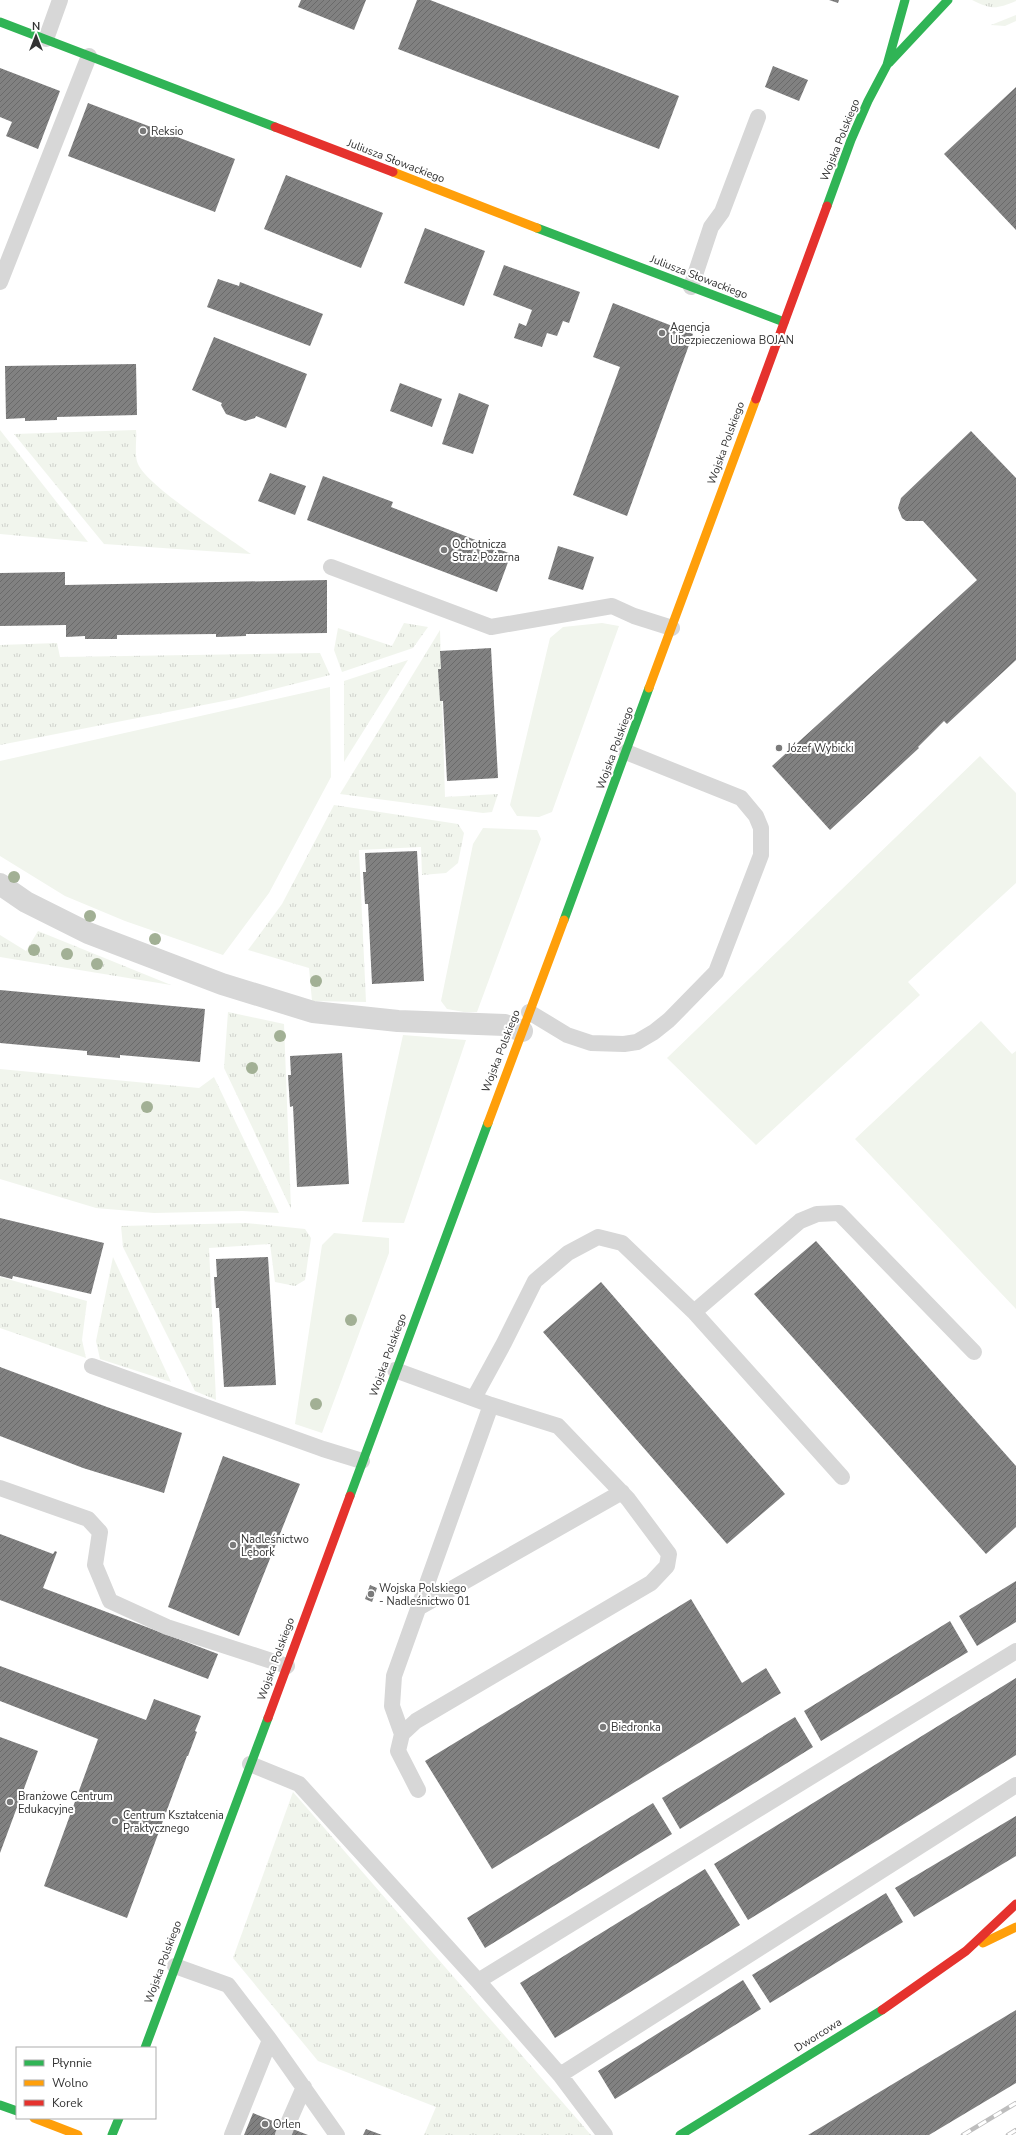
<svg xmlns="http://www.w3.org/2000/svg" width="1016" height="2135" font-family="'Nunito Sans',sans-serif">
  <defs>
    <pattern id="grass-tufts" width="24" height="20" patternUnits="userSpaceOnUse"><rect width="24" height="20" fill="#f1f5ed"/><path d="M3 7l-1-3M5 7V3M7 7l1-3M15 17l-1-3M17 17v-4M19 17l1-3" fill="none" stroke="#cfd2cc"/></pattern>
    <pattern id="building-hatch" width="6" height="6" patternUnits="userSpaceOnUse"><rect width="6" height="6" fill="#818181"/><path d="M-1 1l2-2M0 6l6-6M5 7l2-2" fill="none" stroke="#6a6a6a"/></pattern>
  </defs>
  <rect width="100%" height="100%" fill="#fff"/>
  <!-- grass -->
  <path fill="url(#grass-tufts)" d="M972 0H1016V1C996 9 992 10 972 0Z
    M1016 15V21L1005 26 991 25Z
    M0 430 88 542 0 534Z
    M136 430C137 439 134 456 138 464 148 487 228 537 251 554L104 544 14 434Z
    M404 623 428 627 413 648 342 672 334 650 338 628 392 646Z
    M440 630 445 797 498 794 492 812 483 813 340 794Z
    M57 643 60 657 320 653 330 675 234 699 0 745V645Z
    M408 660 344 762V681Z
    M334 805 458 824 464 833 458 863 446 873 422 875 421 847 359 850 366 1002 312 1001 309 968 248 950 282 904Z
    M38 931 171 985 0 957V935L26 951Z
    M228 1012 284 1024 291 1209 224 1068Z
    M0 1069 199 1088 214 1077 279 1213 242 1211 154 1213 96 1208 0 1179Z
    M246 1223 305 1229 311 1238 305 1280 295 1286 275 1282 270 1244 209 1248 216 1400 195 1391 123 1247 121 1226Z
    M113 1257 171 1382 100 1359 96 1341Z
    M0 1277 87 1301 82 1340 86 1358 0 1328Z
    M293 1792 591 2135H424L436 2107 318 2061 233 1958Z"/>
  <!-- green -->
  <path fill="#f1f5ed" d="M602 623 619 626 552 812 539 817 517 816 510 805 550 638 563 627Z
    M330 687 331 777 269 893 223 955 125 921 65 896 0 856V761Z
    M980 756 1016 793V883L908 982 920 995 756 1145 667 1058Z
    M483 828 537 830 541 839 477 1012H464L447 1009 441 1001 473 844Z
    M981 1021 1012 1054 1016 1051V1309L855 1139Z
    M403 1035 466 1040 404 1223 362 1222Z
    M334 1233 389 1238V1253L322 1433 295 1424 322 1245Z"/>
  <!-- building -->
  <path fill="url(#building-hatch)" d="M301 0H366L354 30 298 7Z
    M417 0H430L679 96 659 149 398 49Z
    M829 0H839L838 3Z
    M773 66 808 80 799 101 765 87Z
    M0 68 60 91 38 149 6 136 12 122 0 117Z
    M1016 87V230L944 154Z
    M88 103 235 159 215 212 68 156Z
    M286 175 383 213 361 268 264 229Z
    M425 228 485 251 464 306 404 283Z
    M504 265 580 292 569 323 563 321 557 336 547 333 542 347 514 338 519 323 526 326 532 310 493 295Z
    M218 279 239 286 240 282 323 314 310 346 207 307Z
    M613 303 693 334 627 516 573 495 620 367 593 357Z
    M214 337 307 374 286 428 256 416 255 418 245 421 226 414 221 405 222 403 192 390Z
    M136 364 137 415 57 417V420L25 421V418L6 419 5 366Z
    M400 383 442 399 432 427 390 411Z
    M459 393 489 405 473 454 442 444Z
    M971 431 1016 478V660L947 724 944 721 918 747 919 748 830 830 772 766 977 580 923 521H906L902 518 898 508 901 498Z
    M270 473 306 486 295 515 258 501Z
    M323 476 393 502 391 507 511 554 497 592 307 520Z
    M558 546 594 557 583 590 548 579Z
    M65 572V585L327 580V633L246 634V636L216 637V634L117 635V639H85V636L66 637V625L0 626V573Z
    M491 648 498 778 447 781 443 701H440L438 669H441L440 651Z
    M417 851 424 981 372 984 368 904H365L363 872H366L365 853Z
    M0 990 205 1009 200 1062 120 1055V1058L87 1055V1051L0 1043Z
    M342 1053 349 1184 297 1187 293 1106 290 1107 288 1075H291L290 1056Z
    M0 1218 104 1243 91 1294 13 1276 12 1279 0 1276Z
    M816 1241 1016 1466V1527L986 1554 754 1294Z
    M268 1257 276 1385 224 1387 219 1308H216L214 1277H217L216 1259Z
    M601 1282 785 1494 727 1544 543 1332Z
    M0 1367 107 1407 182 1433 164 1493 83 1468 0 1436Z
    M223 1456 300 1484 239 1636 168 1607Z
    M0 1534 53 1554 55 1551 57 1552 43 1588 218 1654 208 1679 0 1600Z
    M1016 1581V1622L977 1646 959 1616Z
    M370 1585 377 1588 372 1602 365 1599Z
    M691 1599 742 1683 766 1668 781 1693 492 1869 425 1761Z
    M950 1621 968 1652 821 1741 804 1711Z
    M0 1666 146 1720 154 1699 201 1716 195 1731 197 1732 188 1756H187L127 1918 44 1886 98 1739 0 1701Z
    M1016 1678V1755L748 1920 714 1864Z
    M795 1717 813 1747 680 1829 662 1798Z
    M0 1737 38 1751 0 1853Z
    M653 1803 672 1834 485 1948 467 1918Z
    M1016 1816V1856L914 1917 895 1888Z
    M705 1869 740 1925 555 2038 520 1983Z
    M886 1893 903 1922 770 2003 752 1975Z
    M743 1980 761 2009 615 2099 598 2071Z
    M1016 2010V2083L929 2135H808Z
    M253 2113 308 2135H244Z
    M366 2129 382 2135H363Z"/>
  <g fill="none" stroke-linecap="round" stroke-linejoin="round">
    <!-- lane -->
    <path stroke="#d7d7d7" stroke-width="16" d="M46 39 60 0
      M0 282 89 56
      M691 287 711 227 722 212 758 117
      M331 567 491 627 612 606 634 616 672 628
      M529 1012 567 1035 591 1043 624 1044 637 1042 654 1032 669 1020 716 972 761 855V828L756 816 741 798 626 752
      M694 1312 842 1477
      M92 1366 323 1449 362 1461
      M395 1370 491 1405 558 1426 628 1499 669 1554 667 1566 651 1583 416 1721 402 1734 398 1751 418 1790
      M474 1398 504 1343 535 1281 568 1253 598 1237 622 1243 694 1312 800 1221 817 1214 839 1213 974 1352
      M0 1488 88 1519 100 1532 95 1565 110 1601 167 1627 287 1666
      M418 1608 622 1492
      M402 1734 392 1706 394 1676 491 1405
      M250 1764 299 1784 478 1981 560 2075 1016 1785
      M175 1966 228 1985 270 2040 232 2135
      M478 1981 1016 1651
      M270 2040 337 2135
      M560 2075 605 2135
      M283 2135 304 2087"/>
    <!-- street -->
    <path stroke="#d7d7d7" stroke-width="22" d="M0 884 26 902 88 933 222 984 313 1012 398 1021 505 1025 522 1031"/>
    <!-- fast -->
    <path stroke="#30b455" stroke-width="9" d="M0 22 275 127
      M889 63 948 0
      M827 206 851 140 868 101 887 65 905 0
      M537 228 784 322
      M564 920 649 688
      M350 1496 488 1123
      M145 2048 268 1718
      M0 2105 17 2111
      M112 2135 119 2118
      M680 2135 882 2010"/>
    <!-- slow -->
    <path stroke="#ff9f0a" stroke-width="9" d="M393 172 537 228
      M649 688 756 399
      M488 1123 564 920
      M983 1943 1016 1927
      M34 2118 78 2135"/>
    <!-- jam -->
    <path stroke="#e5322d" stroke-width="9" d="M275 127 393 172
      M756 399 827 206
      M268 1718 350 1496
      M882 2010 966 1951 1016 1904"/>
    <!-- rail casing -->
    <g stroke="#bebebe" stroke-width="4.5">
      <path id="rail" d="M963 2135 1016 2103
        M1008 2135 1016 2130"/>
    </g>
    <!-- rail -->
    <use href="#rail" stroke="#fff" stroke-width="3" stroke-dasharray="9" stroke-linecap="butt"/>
  </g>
  <!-- trees -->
  <g fill="#a2b095">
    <circle cx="14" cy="877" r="6"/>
    <circle cx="90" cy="916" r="6"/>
    <circle cx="155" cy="939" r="6"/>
    <circle cx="34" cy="950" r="6"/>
    <circle cx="67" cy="954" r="6"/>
    <circle cx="97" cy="964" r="6"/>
    <circle cx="316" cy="981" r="6"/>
    <circle cx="280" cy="1036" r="6"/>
    <circle cx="252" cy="1068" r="6"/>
    <circle cx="147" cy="1107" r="6"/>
    <circle cx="351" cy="1320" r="6"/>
    <circle cx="316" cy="1404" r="6"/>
  </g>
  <!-- markers -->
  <g fill="#7a7a7a" stroke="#fff" stroke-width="1.5">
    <circle cx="143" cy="131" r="4"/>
    <circle cx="662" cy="333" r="4"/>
    <circle cx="444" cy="550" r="4"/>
    <circle cx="779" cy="748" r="4"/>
    <circle cx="233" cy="1545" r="4"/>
    <circle cx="371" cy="1594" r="4"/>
    <circle cx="603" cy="1727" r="4"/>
    <circle cx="10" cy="1802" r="4"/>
    <circle cx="115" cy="1821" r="4"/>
    <circle cx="265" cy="2124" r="4"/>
  </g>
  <g text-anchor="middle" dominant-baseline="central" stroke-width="4" stroke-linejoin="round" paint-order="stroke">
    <!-- poi labels -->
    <g font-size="11" fill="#333" stroke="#fff" text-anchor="start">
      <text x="151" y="131">Reksio</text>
      <text x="670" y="327">Agencja<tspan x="670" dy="13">Ubezpieczeniowa BOJAN</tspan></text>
      <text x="452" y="544">Ochotnicza<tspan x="452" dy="13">Straż Pożarna</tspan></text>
      <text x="787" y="748">Józef Wybicki</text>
      <text x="241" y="1539">Nadleśnictwo<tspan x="241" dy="13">Lębork</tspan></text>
      <text x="379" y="1588">Wojska Polskiego<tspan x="379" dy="13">- Nadleśnictwo 01</tspan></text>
      <text x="611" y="1727">Biedronka</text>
      <text x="18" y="1796">Branżowe Centrum<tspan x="18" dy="13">Edukacyjne</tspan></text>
      <text x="123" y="1815">Centrum Kształcenia<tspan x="123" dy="13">Praktycznego</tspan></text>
      <text x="273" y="2124">Orlen</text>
    </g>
    <!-- street labels -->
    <g font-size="11" fill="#333" stroke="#fff">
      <text transform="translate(840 140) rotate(-68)">Wojska Polskiego</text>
      <text transform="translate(396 161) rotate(21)">Juliusza Słowackiego</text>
      <text transform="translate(699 277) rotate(21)">Juliusza Słowackiego</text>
      <text transform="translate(726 443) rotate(-70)">Wojska Polskiego</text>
      <text transform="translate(615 748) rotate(-70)">Wojska Polskiego</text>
      <text transform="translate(501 1051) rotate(-69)">Wojska Polskiego</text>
      <text transform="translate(388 1355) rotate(-70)">Wojska Polskiego</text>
      <text transform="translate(276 1659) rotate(-70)">Wojska Polskiego</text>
      <text transform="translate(163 1962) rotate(-70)">Wojska Polskiego</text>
      <text transform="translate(818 2035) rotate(-32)">Dworcowa</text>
    </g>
  </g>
  <!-- legend -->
  <rect x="16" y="2047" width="140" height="72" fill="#ffffff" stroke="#adadad"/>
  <rect x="24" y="2060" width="20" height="6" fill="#30b455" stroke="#adadad"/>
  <text x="52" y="2067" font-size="12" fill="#333333">Płynnie</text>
  <rect x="24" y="2080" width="20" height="6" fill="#ff9f0a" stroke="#adadad"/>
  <text x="52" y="2087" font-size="12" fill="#333333">Wolno</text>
  <rect x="24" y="2100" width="20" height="6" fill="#e5322d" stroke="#adadad"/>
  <text x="52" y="2107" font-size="12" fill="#333333">Korek</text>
  <!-- north arrow -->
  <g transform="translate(36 36)" stroke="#ffffff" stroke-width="3" paint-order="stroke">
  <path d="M0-3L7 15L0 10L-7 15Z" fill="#333333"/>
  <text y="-6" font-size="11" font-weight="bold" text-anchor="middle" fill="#333333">N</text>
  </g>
</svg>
